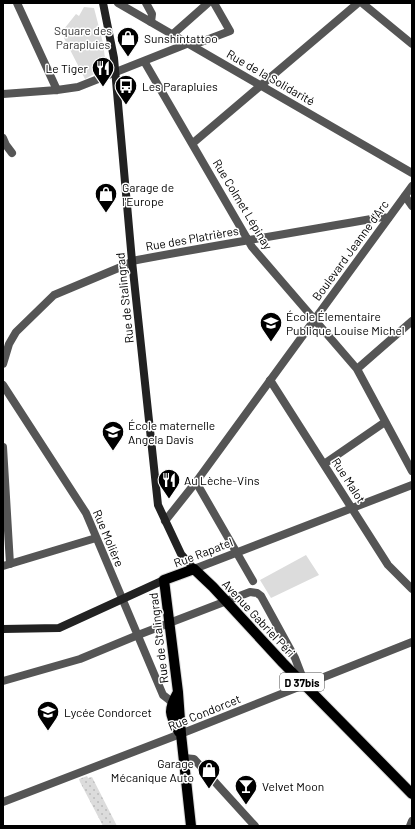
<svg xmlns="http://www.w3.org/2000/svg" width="415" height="829" font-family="Barlow,sans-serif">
  <defs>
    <pattern id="garden-dots" width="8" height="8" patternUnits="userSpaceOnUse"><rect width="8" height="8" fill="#dcdcdc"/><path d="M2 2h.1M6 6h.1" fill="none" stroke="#bbb" stroke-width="1.8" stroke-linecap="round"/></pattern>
  </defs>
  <rect width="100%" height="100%" fill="#fff"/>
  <!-- park -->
  <path fill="#dcdcdc" d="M84 7 94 8 103 43 106 66 98 72 85 79 64 38V29L76 14 79 16Z
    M306 555 319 575 271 598 260 580Z"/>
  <!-- garden -->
  <path fill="url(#garden-dots)" d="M87 776 88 778 92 777 117 826H103L80 782 79 779Z"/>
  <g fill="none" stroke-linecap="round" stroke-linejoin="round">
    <!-- primary casing -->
    <g stroke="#dbdbdb" stroke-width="12">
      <path id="primary" d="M178 692C168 710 169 714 179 732
        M191 826 181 734 178 692 164 580 194 569 213 587 283 663 412 794"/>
    </g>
    <!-- minor -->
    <path stroke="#555" stroke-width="8" d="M17 3 57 90
      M146 3 152 14 151 22
      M362 3 412 44
      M173 34 208 3
      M144 61 252 247 357 369 412 471
      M3 94 57 90 78 87 179 47 189 43 201 42 230 31 214 3
      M3 138 6 145 12 153
      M193 143 358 3
      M405 196 412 206
      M3 364 9 344 16 332 54 295 128 264 132 261C216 245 299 232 382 217L388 218
      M357 369 412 321
      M270 380 388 565 412 589
      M3 385 86 513 163 695 172 702 178 704
      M3 447 10 564
      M324 464 385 422
      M196 482 253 581
      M3 566 96 538
      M194 569 412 485
      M3 681 80 659 138 635 250 592 257 593 261 596 295 658 305 684
      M184 758 194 759 255 826
      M3 802 188 731 412 642
      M410 826 412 821"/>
    <!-- tertiary -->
    <path stroke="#555" stroke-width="8" d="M118 3 412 173
      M165 521 196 482 412 186"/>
    <!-- secondary -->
    <path stroke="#222" stroke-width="8" d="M103 3 114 58 132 261 158 505 181 554 194 569
      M3 629 59 628 164 580"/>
    <!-- primary -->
    <use href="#primary" stroke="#000" stroke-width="10"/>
  </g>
  <!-- icons -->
  <defs>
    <g id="shop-pin" transform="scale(1.15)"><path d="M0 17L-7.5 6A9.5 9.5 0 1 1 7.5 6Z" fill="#000" stroke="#fff"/><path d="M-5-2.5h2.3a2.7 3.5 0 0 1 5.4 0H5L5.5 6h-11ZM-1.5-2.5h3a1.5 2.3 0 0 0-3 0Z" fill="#fff"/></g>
    <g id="restaurant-pin" transform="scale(1.15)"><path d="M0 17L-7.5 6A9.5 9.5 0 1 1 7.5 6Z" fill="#000" stroke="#fff"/><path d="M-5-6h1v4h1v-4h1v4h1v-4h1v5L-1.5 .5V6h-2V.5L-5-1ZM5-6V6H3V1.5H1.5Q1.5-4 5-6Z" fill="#fff"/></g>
    <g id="bus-pin" transform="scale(1.15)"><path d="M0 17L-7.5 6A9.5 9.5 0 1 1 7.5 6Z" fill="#000" stroke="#fff"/><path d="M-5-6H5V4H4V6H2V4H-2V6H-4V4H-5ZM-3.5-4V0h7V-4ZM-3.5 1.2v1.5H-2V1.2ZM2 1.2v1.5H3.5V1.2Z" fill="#fff"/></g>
    <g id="school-pin" transform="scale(1.15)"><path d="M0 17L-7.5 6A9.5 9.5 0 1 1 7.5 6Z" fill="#000" stroke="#fff"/><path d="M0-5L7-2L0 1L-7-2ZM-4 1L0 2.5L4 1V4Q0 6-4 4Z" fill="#fff"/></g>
    <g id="bar-pin" transform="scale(1.15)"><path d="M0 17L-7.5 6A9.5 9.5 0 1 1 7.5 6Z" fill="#000" stroke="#fff"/><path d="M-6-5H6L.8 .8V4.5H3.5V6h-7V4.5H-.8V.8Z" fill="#fff"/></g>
  </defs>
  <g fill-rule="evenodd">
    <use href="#shop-pin" x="128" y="38"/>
    <use href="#restaurant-pin" x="103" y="68"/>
    <use href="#bus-pin" x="126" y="86"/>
    <use href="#shop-pin" x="106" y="194"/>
    <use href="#school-pin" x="271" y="323"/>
    <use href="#school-pin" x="113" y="432"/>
    <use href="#restaurant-pin" x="169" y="480"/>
    <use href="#school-pin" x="48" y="712"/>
    <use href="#shop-pin" x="209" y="770"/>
    <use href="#bar-pin" x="246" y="786"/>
  </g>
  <g text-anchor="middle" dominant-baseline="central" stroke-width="3" stroke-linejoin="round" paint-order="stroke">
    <!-- shield labels -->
    <rect fill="#fff" stroke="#4c4c4c" stroke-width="1" x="280" y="673" width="44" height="18" rx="3"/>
    <g font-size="11" font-weight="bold" fill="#000">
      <text x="302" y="682">D 37bis</text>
    </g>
    <!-- park labels -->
    <g font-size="12" fill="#333" stroke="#fff">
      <text x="83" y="30">Square des<tspan x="83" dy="14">Parapluies</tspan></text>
    </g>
    <!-- poi labels -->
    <g font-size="12" fill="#000" stroke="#fff" text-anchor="start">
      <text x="144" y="38">Sunshintattoo</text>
      <text x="88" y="68" text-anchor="end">Le Tiger</text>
      <text x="142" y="86">Les Parapluies</text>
      <text x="122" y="187">Garage de<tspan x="122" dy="14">l'Europe</tspan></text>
      <text x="286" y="316">École Élementaire<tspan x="286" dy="14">Publique Louise Michel</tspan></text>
      <text x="128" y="425">École maternelle<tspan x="128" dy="14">Angela Davis</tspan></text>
      <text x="184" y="480">Au Lèche-Vins</text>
      <text x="64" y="712">Lycée Condorcet</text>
      <text x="194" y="763" text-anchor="end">Garage<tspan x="194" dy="14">Mécanique Auto</tspan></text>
      <text x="262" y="786">Velvet Moon</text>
    </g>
    <!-- street labels -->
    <g font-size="12" fill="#000" stroke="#fff">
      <text transform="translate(271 77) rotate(30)">Rue de la Solidarité</text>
      <text transform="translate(243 204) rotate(59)">Rue Colmet Lépinay</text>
      <text transform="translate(192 238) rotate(-10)">Rue des Platrières</text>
      <text transform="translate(350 250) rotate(-54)">Boulevard Jeanne d'Arc</text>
      <text transform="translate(124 298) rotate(-96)">Rue de Stalingrad</text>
      <text transform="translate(349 480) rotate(57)">Rue Malot</text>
      <text transform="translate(109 538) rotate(67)">Rue Molière</text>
      <text transform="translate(203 552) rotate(-21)">Rue Rapatel</text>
      <text transform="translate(259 618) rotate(47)">Avenue Gabriel Péri</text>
      <text transform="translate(158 638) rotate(-97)">Rue de Stalingrad</text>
      <text transform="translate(204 712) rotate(-22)">Rue Condorcet</text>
    </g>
  </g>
  <!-- border -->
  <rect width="415" height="829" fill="none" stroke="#000000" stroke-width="8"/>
</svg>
